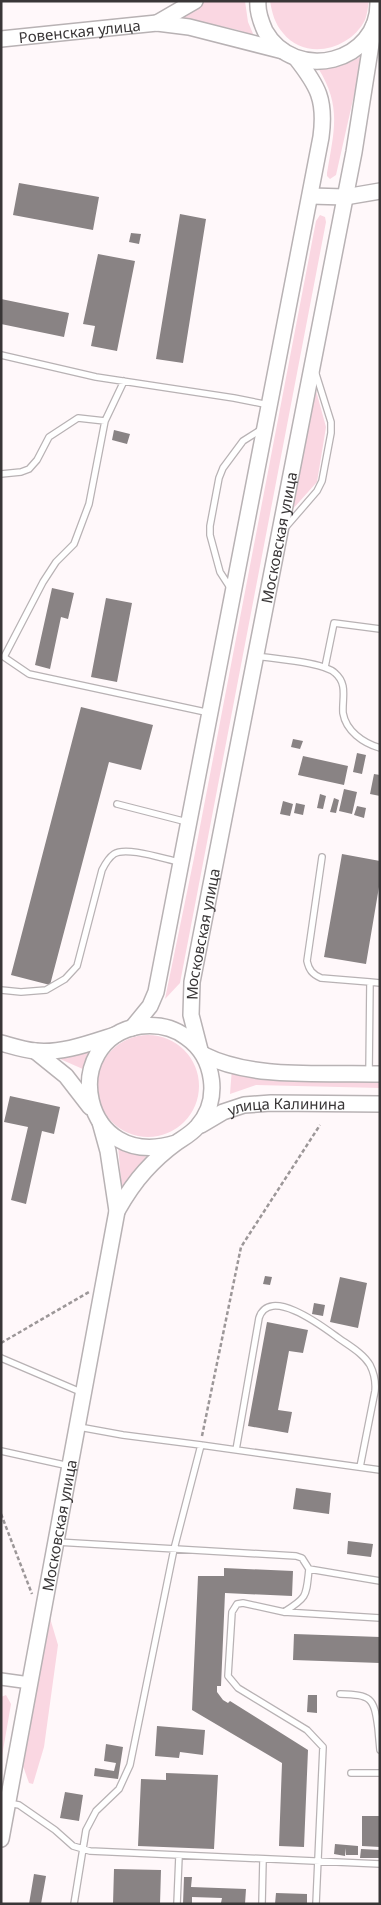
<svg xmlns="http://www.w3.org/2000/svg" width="381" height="1905" font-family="'Noto Sans',sans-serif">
  <rect width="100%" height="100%" fill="#fff8fa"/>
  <!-- green -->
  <path fill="#fad7e2" d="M206 1H245L248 22 254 36 238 30 178 17Z
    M270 1H369C368 7 367 15 365 20 350 50 305 61 283 33 275 24 272 13 270 1Z
    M363 55 336 175 330 179 327 176V173C334 131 342 106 318 68 336 67 348 65 363 55Z
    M320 215 325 217 326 222 180 983 165 999 194 858 316 221Z
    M315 387 326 427 317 482 291 511Z
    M97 1086a51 51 0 1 1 102 0a51 51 0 1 1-102 0Z
    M89 1052 85 1070 51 1055Z
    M232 1068 380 1079V1088L256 1085 230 1094Z
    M118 1146 147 1155 122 1192Z
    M50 1618 58 1645 44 1747 33 1784 29 1783 23 1766Z
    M6 1695 11 1704 1 1762V1697Z"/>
  <!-- building -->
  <path fill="#898384" d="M19 183 99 197 93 230 13 215Z
    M180 214 206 219 183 363 156 359Z
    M131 233 141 234 139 244 129 242Z
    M98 254 135 261 117 351 91 346 95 326 83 324Z
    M1 299 69 313 64 337 1 324Z
    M114 430 130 434 127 444 112 440Z
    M52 588 74 593 68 619 61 617 50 669 35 665Z
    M106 598 132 603 117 682 91 677Z
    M81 707 153 725 141 770 109 762 50 985 11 975Z
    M293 739 303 741 300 749 291 747Z
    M357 753 366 755 362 774 353 772Z
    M303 756 348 766 344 785 298 775Z
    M374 774 380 775V796L370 794Z
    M344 789 357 792 352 814 339 811Z
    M320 794 326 796 323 809 317 808Z
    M334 798 339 800 336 813 330 812Z
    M283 801 293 804 290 816 280 814Z
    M296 803 305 805 303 815 294 813Z
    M357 806 366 808 364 818 354 815Z
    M342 854 380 861V881L366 964 324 957Z
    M10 1096 60 1107 54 1134 42 1131 26 1204 11 1200 28 1127 4 1122Z
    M265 1276 272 1277 270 1285 263 1284Z
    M340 1277 367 1283 358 1328 330 1322Z
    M314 1303 325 1305 323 1316 312 1314Z
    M267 1322 308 1330 303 1353 289 1351 278 1410 292 1412 288 1433 248 1426Z
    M296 1488 331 1493 329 1514 293 1509Z
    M348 1541 373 1544 371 1557 347 1554Z
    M224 1568 293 1571 292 1596 225 1593 221 1686H217V1692L223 1700 228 1703 230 1701 308 1750 304 1847 279 1846 282 1763 192 1710 198 1576H224Z
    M294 1634 380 1637V1663L293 1660Z
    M308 1695H317V1713L307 1712Z
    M157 1726 205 1730 203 1755 180 1752 179 1758 155 1756Z
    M106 1744 123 1747 118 1779 94 1776 95 1768 114 1771 116 1763 104 1761Z
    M166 1773 218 1775 214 1849 138 1846 141 1779 166 1780Z
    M65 1792 83 1795 79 1821 60 1818Z
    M362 1816H380V1847L362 1846Z
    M335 1844 358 1846V1855H346V1848L345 1856 334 1854Z
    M361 1849 380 1850V1858H360Z
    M114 1869 161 1870 160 1904H113Z
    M34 1874 46 1876 41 1904H29Z
    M184 1877H192L191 1887 246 1889 245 1904 221 1903 222 1898 192 1897V1904H183Z
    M276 1893 307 1894V1904H275Z"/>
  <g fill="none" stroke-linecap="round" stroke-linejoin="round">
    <!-- lane casing -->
    <g stroke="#b8b2b4" stroke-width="8">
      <path id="lane" d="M1 355 96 377 234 398 269 405
        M124 381 105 421 89 504 74 544 56 562 43 582 4 657 29 674 210 713
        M1 474 21 472 29 469 37 460 49 437 78 418 105 421
        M285 528 317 491 322 481 331 433V422L315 371
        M231 589 220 572 210 535V526L219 478 223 468 243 441 262 429
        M257 656C274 659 324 662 335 673 348 684 342 698 343 713 346 731 363 743 380 748
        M325 667 334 623 380 629
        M117 804 187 822
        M322 857 307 961C309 970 312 974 321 978L370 982
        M1 990 21 992 46 990 65 979 77 966 102 870C105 864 108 858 114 854 126 846 164 859 179 862
        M369 1073 370 982 380 983
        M1 1358 83 1393
        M201 1445 380 1470
        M236 1450 259 1318C269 1286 322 1326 337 1337 348 1345 363 1353 370 1365 374 1373 376 1381 375 1391L360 1467
        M1 1451 69 1466
        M57 1542 296 1556 302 1558 309 1569C306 1596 308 1597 284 1612
        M309 1569 380 1581
        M340 1694C371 1695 374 1697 378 1728H380
        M378 1728 380 1750
        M351 1773H380
        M8 1803 19 1805 55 1830 73 1846 90 1851 380 1864
        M74 1904 86 1830 96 1811 119 1789 130 1765 174 1549 201 1445 123 1435 79 1427
        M177 1904 179 1856
        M262 1904 263 1860
        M316 1904 323 1747 307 1730 238 1688 228 1676 232 1612 237 1604 243 1603 284 1612 380 1618"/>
    </g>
    <!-- street casing -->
    <g stroke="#b8b2b4" stroke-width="14">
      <path id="street" d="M1 1679 30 1683"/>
    </g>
    <!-- secondary casing -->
    <g stroke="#b8b2b4" stroke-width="18">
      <g id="secondary">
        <path d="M258 1C257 11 261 22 265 31 295 84 380 63 378 1"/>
        <path d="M157 23 195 1"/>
        <path id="s1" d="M1 39 157 23 189 27 283 51"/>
        <path d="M311 196 345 197 380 191"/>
        <path d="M132 1028 150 1006 156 992 321 137C326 100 318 86 296 58"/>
        <path d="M1 1043C12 1046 24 1050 35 1051 61 1054 90 1043 115 1035"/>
        <path id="s2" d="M200 1050 191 1015 192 982 354 152 374 25"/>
        <path d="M35 1051 66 1076 90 1107"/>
        <path d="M204 1055C254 1080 324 1072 380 1074"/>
        <path id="s3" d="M201 1125 223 1112 244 1105 271 1103 380 1104"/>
        <path d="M117 1211C125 1197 134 1183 145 1171 154 1161 165 1151 176 1143 183 1138 191 1134 197 1127 221 1101 215 1057 186 1037 173 1027 157 1024 140 1026 58 1039 80 1173 176 1143"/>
        <path id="s4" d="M1 1839 117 1211 108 1151 100 1122"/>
      </g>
    </g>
    <!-- path -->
    <path stroke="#9c9798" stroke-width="2.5" stroke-dasharray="4 2.5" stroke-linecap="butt" d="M1 1343 89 1292
      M202 1436 241 1247 320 1125
      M1 1514 32 1594"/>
    <!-- lane -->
    <use href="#lane" stroke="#fff" stroke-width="5.5"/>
    <!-- street -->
    <use href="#street" stroke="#fff" stroke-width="11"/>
    <!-- secondary -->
    <use href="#secondary" stroke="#fff" stroke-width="15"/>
  </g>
  <g text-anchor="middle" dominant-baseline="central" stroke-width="5" stroke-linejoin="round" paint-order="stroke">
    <!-- street labels -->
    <g font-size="15" fill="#393637" stroke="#fff">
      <text stroke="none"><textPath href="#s1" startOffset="79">Ровенская улица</textPath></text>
      <text stroke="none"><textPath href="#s2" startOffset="522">Московская улица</textPath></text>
      <text stroke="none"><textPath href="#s2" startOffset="118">Московская улица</textPath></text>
      <text stroke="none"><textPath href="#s3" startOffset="90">улица Калинина</textPath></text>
      <text stroke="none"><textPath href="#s4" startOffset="319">Московская улица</textPath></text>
    </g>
  </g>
  <!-- border -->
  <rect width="381" height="1905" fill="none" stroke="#393637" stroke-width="5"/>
</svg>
